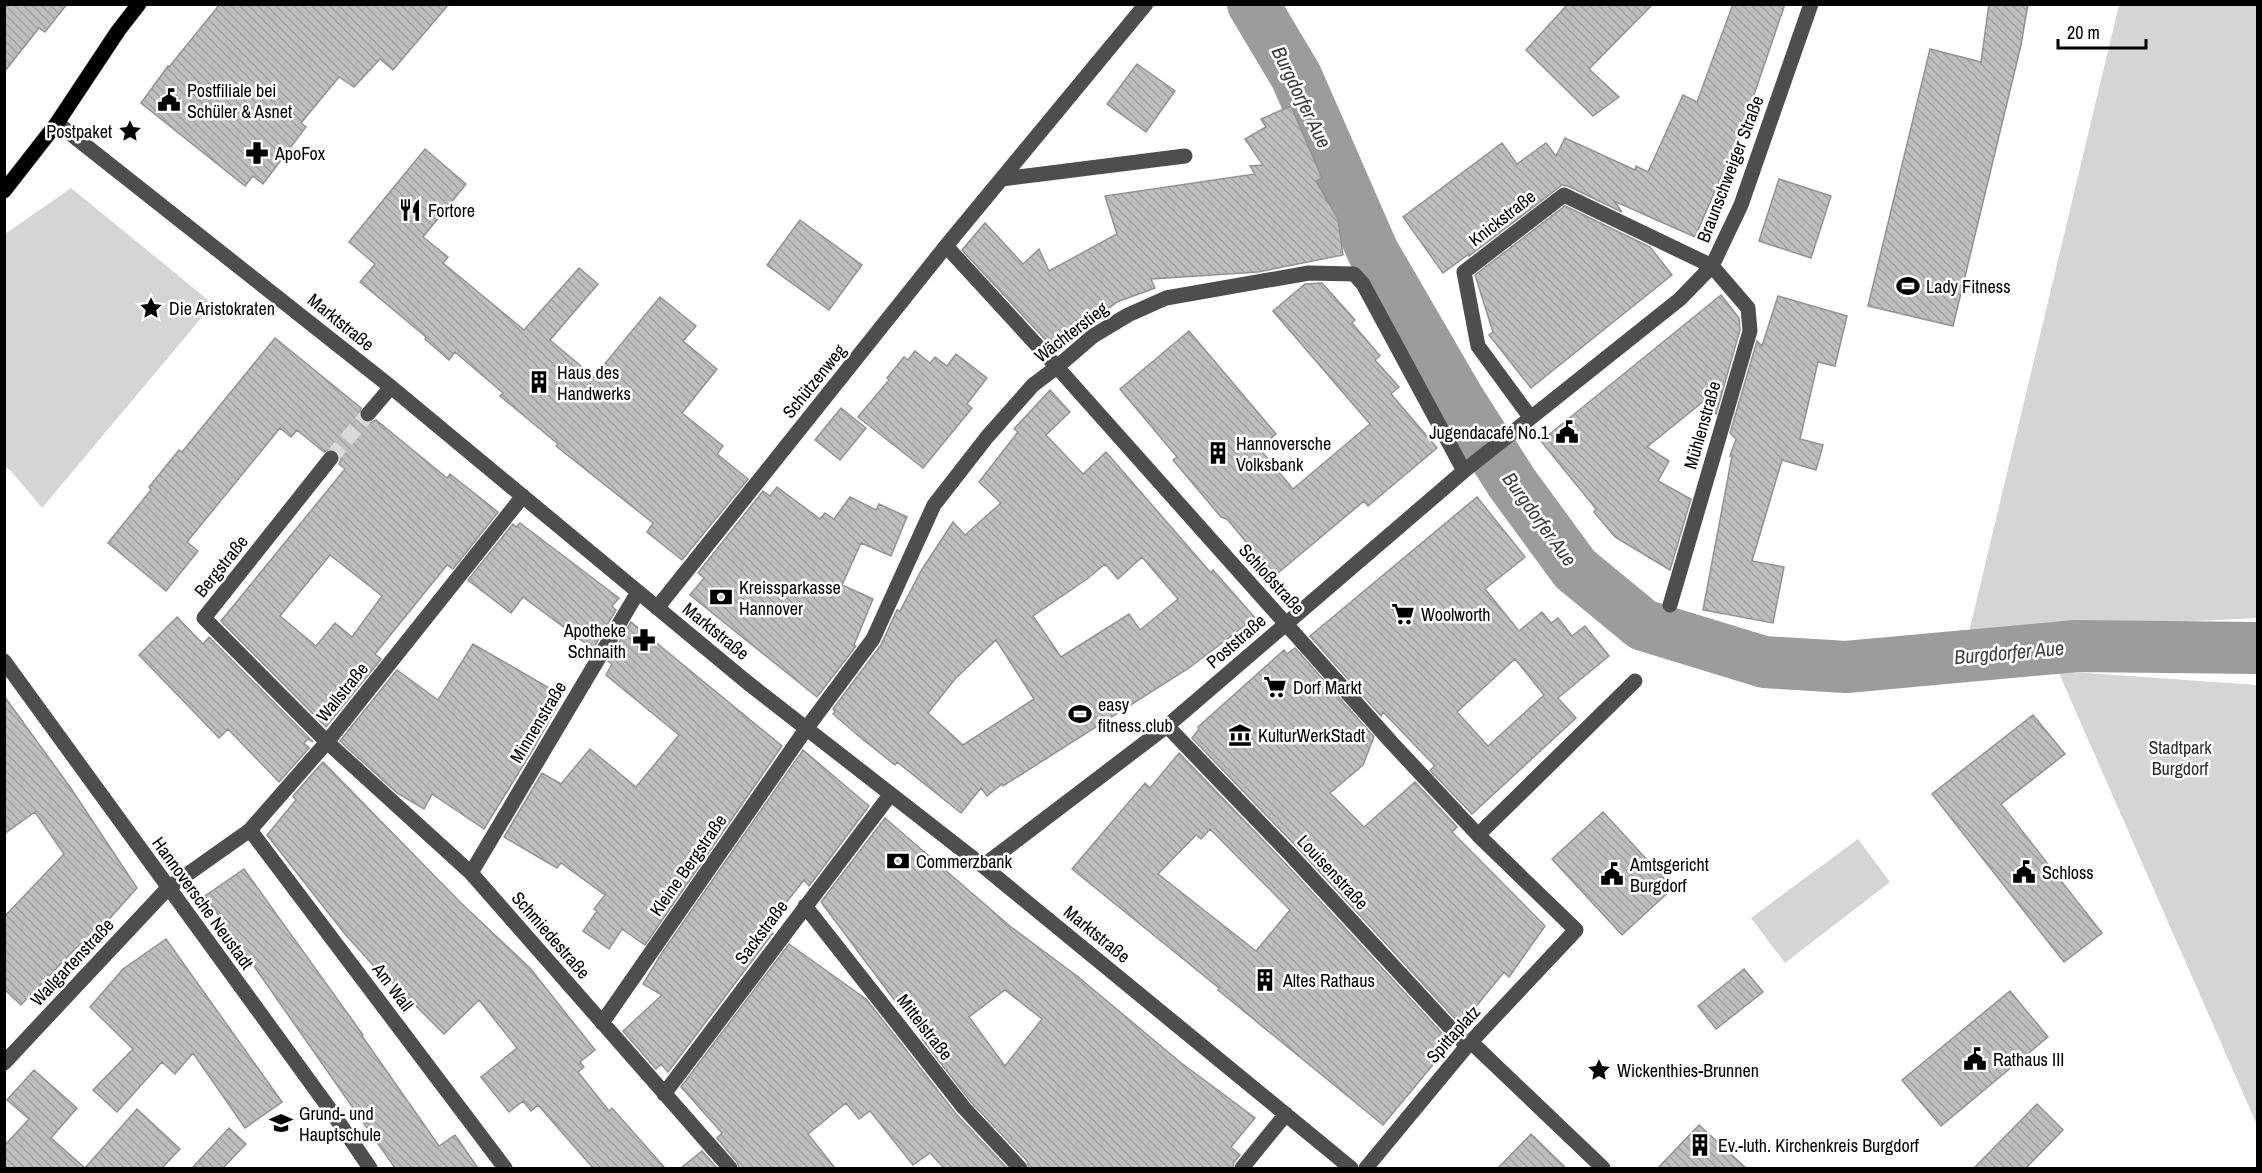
<svg xmlns="http://www.w3.org/2000/svg" width="2262" height="1173" font-family="'Archivo Narrow',sans-serif">
  <defs>
    <pattern id="building-back-hatch" width="6" height="6" patternUnits="userSpaceOnUse" patternTransform="scale(1.5)"><rect width="6" height="6" fill="#bebebe"/><path d="M-1 5l2 2M0 0l6 6M5-1l2 2" fill="none" stroke="#a2a2a2"/></pattern>
  </defs>
  <rect width="100%" height="100%" fill="#fff"/>
  <!-- green -->
  <path fill="#d5d5d5" d="M2119 5H2257V618L1969 632Z
    M71 188 213 304 42 508 11 471 5 467V234Z
    M2058 671 2257 685V1125Z
    M1858 839 1890 882 1785 963 1751 918Z"/>
  <g fill="none" stroke-linecap="round" stroke-linejoin="round">
    <!-- river -->
    <path stroke="#9c9c9c" stroke-width="52" d="M1253 4 1296 76 1373 252 1459 400 1512 483 1575 569 1643 625 1764 662 1846 667 2076 646 2258 648"/>
  </g>
  <!-- building -->
  <path fill="url(#building-back-hatch)" stroke="#929292" stroke-width="1.5" fill-rule="evenodd" d="M4 4H67L45 32 39 28 4 72Z
    M220 4H449L393 70 380 59 354 87 339 77 301 123 306 127 263 184 253 176 245 186 141 103 168 66 169 67Z
    M1568 4H1653L1589 69 1619 97 1593 116 1526 50Z
    M1733 4H1785L1744 124 1695 237 1614 201 1622 212 1568 186 1562 185 1469 256V254L1443 273 1403 217 1502 143 1517 164 1546 143 1556 156 1565 138 1635 170 1636 166 1648 172 1683 95 1697 102Z
    M1989 4H2028L2021 45 1953 326 1868 306 1930 49 1981 62Z
    M1137 64 1175 91 1146 132 1107 104Z
    M1291 106 1322 178 1316 181 1338 219 1343 255 1258 272 1151 279 1155 288 1117 302 1055 350 962 250 985 223 1023 264 1039 249 1049 271 1117 234 1105 196 1255 174 1250 166 1263 165 1245 139 1266 127 1261 119Z
    M425 149 466 184 423 237 448 257 443 263 524 330 579 268 598 284 550 340 594 377 660 297 696 326 683 341 717 369 682 413 723 446 717 454 748 479 682 560 647 532 653 523 556 446 558 444 500 396 503 393 455 352 449 360 425 339 426 337 360 282 375 264 349 242Z
    M1779 179 1831 196 1811 258 1759 241Z
    M1565 206 1650 247 1672 275 1531 388 1489 335 1493 332 1475 275Z
    M800 220 862 265 829 310 767 265Z
    M1322 283 1355 320 1352 323 1380 356 1375 360 1399 387 1391 394 1437 448 1368 506 1364 501 1272 578 1245 545 1247 543 1227 519 1221 517 1173 460 1177 457 1120 389 1189 331 1276 434 1259 448 1293 489 1370 424 1273 311 1305 284Z
    M1721 295 1739 318 1740 330 1716 414 1704 401 1647 447 1669 461 1658 481 1691 499 1670 570 1615 537 1594 512 1596 509 1541 441Z
    M1778 296 1847 316 1835 366 1818 362 1800 439 1823 445 1816 470 1782 460 1752 561 1784 567 1773 623 1703 610 1732 456H1730L1736 439 1730 433 1757 341 1762 346Z
    M275 338 361 408 359 417 362 422 371 423 376 420 447 478 450 474 498 512 453 569 447 565 375 654 381 659 326 727 221 621 345 469 339 464 341 459 337 451 332 448 324 452 297 430 291 437 280 428 187 542 198 551 166 591 108 543 151 490 149 487 179 450 182 452ZM330 555 382 596 352 637 335 623 316 646 280 616Z
    M915 351 930 363 935 357 947 366 956 354 987 378 967 404 972 408 923 468 858 417 889 380 887 378 904 357 908 360Z
    M1050 390 1070 412 1046 435 1083 474 1106 452 1211 573 1213 570 1255 618 1189 668 1003 786 1002 784 987 796 981 788 961 813 897 762 895 765 861 738 833 714 835 712 833 709 881 645 897 610 900 611 921 571 953 522 965 535 1001 503 979 482 1018 432 1014 429ZM1142 557 1178 599 1140 630 1129 614 1061 657 1033 616 1087 579 1105 564 1118 579ZM996 640 1034 699 963 745 928 713 955 679Z
    M841 408 866 428 840 460 815 440Z
    M777 487 820 519 825 513 834 519 850 497 876 510 879 504 907 517 891 556 861 543 842 585 873 599 854 645 856 646 817 697 690 595 704 578 698 573 763 491 770 496Z
    M1477 497 1525 557 1485 589 1519 631 1542 612 1551 623 1558 618 1572 636 1585 626 1609 656 1558 698 1576 718 1472 814 1430 770 1435 766 1383 712 1381 716 1310 636ZM1515 659 1544 695 1488 746 1457 712Z
    M520 523 619 598 612 606 616 610 593 649 523 597 511 613 468 580 513 524 516 527Z
    M177 617 203 644 209 637 313 742 308 739 304 743 309 748 279 782 228 729 219 738 139 655Z
    M631 622 782 746 645 945 622 929 609 949 583 931 597 911 594 909 605 895 561 863 557 868 504 837 542 773 561 784 590 749 636 787 679 735 606 675 612 664 608 661Z
    M473 644 563 696 532 751 484 829 432 794 424 809 397 793 340 741 397 670 438 700Z
    M1295 648 1374 737 1363 765 1330 793 1364 827 1415 782 1457 827 1452 832 1545 926 1509 977 1504 972 1461 1025 1296 846 1192 738 1199 729 1198 727 1284 650 1287 654Z
    M4 696 70 787 137 888 103 926 75 949 21 1005 4 989V917L64 854 35 812 4 834Z
    M2033 715 2065 754 2001 804 2102 933 2064 962 1932 794Z
    M803 750 869 806 809 886 804 880 766 928 773 933 668 1072 661 1064 656 1069 623 1031 662 995 643 984 660 956Z
    M1179 753 1282 860 1451 1043 1383 1125 1218 990 1219 988 1072 869 1145 783 1150 788ZM1210 829 1290 910 1256 951 1158 874 1196 835 1201 839Z
    M323 762 461 903 530 968 595 1050 580 1062 584 1067 578 1072 609 1111 612 1108 665 1168H593L538 1105 531 1111 523 1101 509 1112 481 1077 517 1048 479 1000 444 1034 391 981 389 983 345 934 267 835 296 800 293 796Z
    M1603 812 1673 888 1622 935 1552 859Z
    M885 818 1011 927 1077 976 1180 1062 1255 1118 1231 1147 1240 1155 1234 1162 1233 1168H1029L1027 1161 971 1102 922 1039 925 1041 821 902ZM1005 990 1042 1019 1005 1066 969 1017Z
    M244 869 363 1035 362 1036 439 1146 455 1135 478 1168H395L205 896Z
    M166 939 282 1102 245 1128 193 1053 175 1074 162 1062 117 1112 93 1090 133 1049 90 1007 123 969Z
    M789 944 866 999 956 1114 1007 1168H944L930 1153 913 1165 870 1111 859 1119 846 1103 808 1134 835 1168H739L737 1162 717 1138 722 1133 681 1087Z
    M1744 969 1763 992 1716 1029 1698 1006Z
    M2010 991 2048 1037 1941 1126 1902 1080Z
    M34 1070 77 1108 51 1138 85 1168 137 1109 180 1149 162 1168H4V1146L29 1119 7 1100Z
    M2037 1104 2063 1130 2026 1168H1974Z
    M1699 1125 1746 1168H1658Z
    M229 1128 246 1144 223 1168H192Z
    M1531 1134 1566 1168H1498Z
    M702 1151 717 1168H681Z"/>
  <g fill="none" stroke-linecap="round" stroke-linejoin="round">
    <!-- minor-tunnel -->
    <path stroke="#d9d9d9" stroke-width="15" stroke-dasharray="15 8" stroke-linecap="butt" d="M331 458 368 414"/>
    <!-- major casing -->
    <g stroke="#dbdbdb" stroke-width="16">
      <path id="major" d="M4 191 57 123 118 31 139 4"/>
    </g>
    <!-- minor -->
    <path stroke="#4e4e4e" stroke-width="15" d="M57 123 391 387 748 683 983 866 1351 1168
      M1002 179 1185 156
      M946 246 1057 367 1392 743 1478 835 1576 930 1467 1046 1366 1168
      M368 414 391 387
      M1530 417 1478 346 1464 272 1564 195 1712 266 1748 308 1750 331 1670 605
      M331 458 204 618 327 742 471 873 730 1168
      M657 608 946 246 1146 4
      M4 661 329 1108 370 1168
      M1167 726 1289 853 1467 1046
      M250 830 505 1168
      M1478 835 1635 681
      M983 866 1167 726 1464 471 1680 299 1712 266 1741 205 1811 4
      M471 873 638 592
      M805 906 964 1108 1020 1168
      M602 1023 806 729 873 639 934 505 987 437 1033 385 1057 367 1093 336 1128 315 1166 298 1309 273 1354 274 1363 284 1464 471
      M1471 1042 1603 1168
      M4 1063 168 888 250 830 327 742 523 496
      M664 1094 890 795
      M1242 1168 1286 1114"/>
    <!-- major -->
    <use href="#major" stroke="#000" stroke-width="15"/>
  </g>
  <!-- icons -->
  <defs>
    <g id="civic-bare" transform="scale(1.8)"><path d="M-.6-6.5H3V-4.5H.6V-3L4-1V1h2V6H-6V1h2V-1L-.6-3ZM-1.2 2.5V6h2.4V2.5Z" fill="#000" stroke="#fff" stroke-width="2.5" paint-order="stroke"/></g>
    <g id="sight-bare" transform="scale(1.8)"><path d="M0-6L1.8-2.2L6-1.7L2.9 1.2L3.7 5.4L0 3.3L-3.7 5.4L-2.9 1.2L-6-1.7L-1.8-2.2Z" fill="#000" stroke="#fff" stroke-width="2.5" paint-order="stroke"/></g>
    <g id="pharmacy-bare" transform="scale(1.8)"><path d="M-2-6h4v4h4v4h-4v4h-4v-4h-4v-4h4Z" fill="#000" stroke="#fff" stroke-width="2.5" paint-order="stroke"/></g>
    <g id="restaurant-bare" transform="scale(1.8)"><path d="M-5-6h1v4h1v-4h1v4h1v-4h1v5L-1.5 .5V6h-2V.5L-5-1ZM5-6V6H3V1.5H1.5Q1.5-4 5-6Z" fill="#000" stroke="#fff" stroke-width="2.5" paint-order="stroke"/></g>
    <g id="stadium-bare" transform="scale(1.8)"><path d="M0-5a6.5 5 0 1 0 0 10a6.5 5 0 1 0 0-10ZM-3.5-1.8h7v3.6h-7Z" fill="#000" stroke="#fff" stroke-width="2.5" paint-order="stroke"/></g>
    <g id="building-bare" transform="scale(1.8)"><path d="M-4-6H4V6H1V3H-1V6H-4ZM-2.5-4.3h1.7v1.8h-1.7ZM.8-4.3h1.7v1.8H.8ZM-2.5-1h1.7V.8h-1.7ZM.8-1h1.7V.8H.8Z" fill="#000" stroke="#fff" stroke-width="2.5" paint-order="stroke"/></g>
    <g id="bank-bare" transform="scale(1.8)"><path d="M-6-4H6V4H-6ZM0-2.3a2.3 2.3 0 1 0 0 4.6a2.3 2.3 0 1 0 0-4.6Z" fill="#000" stroke="#fff" stroke-width="2.5" paint-order="stroke"/></g>
    <g id="supermarket-bare" transform="scale(1.8)"><path d="M-6-5.5h2.5l.6 2H6L4.5 2H-2.5L-4.4-4H-6ZM-1.5 3.2a1.3 1.3 0 1 0 .1 0ZM3 3.2a1.3 1.3 0 1 0 .1 0Z" fill="#000" stroke="#fff" stroke-width="2.5" paint-order="stroke"/></g>
    <g id="museum-bare" transform="scale(1.8)"><path d="M0-6L6-3V-2H-6V-3ZM-5-1h2V3h-2ZM-1-1h2V3h-2ZM3-1h2V3H3ZM-6 4H6V6H-6Z" fill="#000" stroke="#fff" stroke-width="2.5" paint-order="stroke"/></g>
    <g id="school-bare" transform="scale(1.8)"><path d="M0-5L7-2L0 1L-7-2ZM-4 1L0 2.5L4 1V4Q0 6-4 4Z" fill="#000" stroke="#fff" stroke-width="2.5" paint-order="stroke"/></g>
  </defs>
  <g fill-rule="evenodd">
    <use href="#civic-bare" x="169" y="100"/>
    <use href="#sight-bare" x="130" y="131"/>
    <use href="#pharmacy-bare" x="257" y="153"/>
    <use href="#restaurant-bare" x="410" y="210"/>
    <use href="#stadium-bare" x="1908" y="286"/>
    <use href="#sight-bare" x="151" y="308"/>
    <use href="#building-bare" x="539" y="382"/>
    <use href="#civic-bare" x="1567" y="432"/>
    <use href="#building-bare" x="1218" y="453"/>
    <use href="#bank-bare" x="721" y="597"/>
    <use href="#supermarket-bare" x="1403" y="614"/>
    <use href="#pharmacy-bare" x="644" y="640"/>
    <use href="#supermarket-bare" x="1275" y="687"/>
    <use href="#stadium-bare" x="1080" y="714"/>
    <use href="#museum-bare" x="1240" y="735"/>
    <use href="#bank-bare" x="898" y="861"/>
    <use href="#civic-bare" x="2024" y="872"/>
    <use href="#civic-bare" x="1612" y="874"/>
    <use href="#building-bare" x="1265" y="980"/>
    <use href="#civic-bare" x="1975" y="1059"/>
    <use href="#sight-bare" x="1599" y="1070"/>
    <use href="#school-bare" x="281" y="1123"/>
    <use href="#building-bare" x="1700" y="1145"/>
  </g>
  <g text-anchor="middle" dominant-baseline="central" stroke-width="5" stroke-linejoin="round" paint-order="stroke">
    <!-- poi labels -->
    <g font-size="18" fill="#000" stroke="#fff" text-anchor="start">
      <text x="187" y="90">Postfiliale bei<tspan x="187" dy="21">Schüler &amp; Asnet</tspan></text>
      <text x="112" y="131" text-anchor="end">Postpaket</text>
      <text x="275" y="153">ApoFox</text>
      <text x="428" y="210">Fortore</text>
      <text x="1926" y="286">Lady Fitness</text>
      <text x="169" y="308">Die Aristokraten</text>
      <text x="557" y="372">Haus des<tspan x="557" dy="21">Handwerks</tspan></text>
      <text x="1549" y="432" text-anchor="end">Jugendacafé No.1</text>
      <text x="1236" y="443">Hannoversche<tspan x="1236" dy="21">Volksbank</tspan></text>
      <text x="739" y="587">Kreissparkasse<tspan x="739" dy="21">Hannover</tspan></text>
      <text x="1421" y="614">Woolworth</text>
      <text x="626" y="630" text-anchor="end">Apotheke<tspan x="626" dy="21">Schnaith</tspan></text>
      <text x="1293" y="687">Dorf Markt</text>
      <text x="1098" y="704">easy<tspan x="1098" dy="21">fitness.club</tspan></text>
      <text x="1258" y="735">KulturWerkStadt</text>
      <text x="916" y="861">Commerzbank</text>
      <text x="1630" y="864">Amtsgericht<tspan x="1630" dy="21">Burgdorf</tspan></text>
      <text x="2042" y="872">Schloss</text>
      <text x="1283" y="980">Altes Rathaus</text>
      <text x="1993" y="1059">Rathaus III</text>
      <text x="1617" y="1070">Wickenthies-Brunnen</text>
      <text x="299" y="1113">Grund- und<tspan x="299" dy="21">Hauptschule</tspan></text>
      <text x="1718" y="1145">Ev.-luth. Kirchenkreis Burgdorf</text>
    </g>
    <!-- street labels -->
    <g font-size="18" fill="#000" stroke="#fff">
      <text transform="translate(1730 169) rotate(-69)">Braunschweiger Straße</text>
      <text transform="translate(1502 218) rotate(-38)">Knickstraße</text>
      <text transform="translate(341 322) rotate(39)">Marktstraße</text>
      <text transform="translate(1071 332) rotate(-37)">Wächterstieg</text>
      <text transform="translate(814 381) rotate(-51)">Schützenweg</text>
      <text transform="translate(1702 425) rotate(-74)">Mühlenstraße</text>
      <text transform="translate(221 566) rotate(-51)">Bergstraße</text>
      <text transform="translate(1272 579) rotate(48)">Schloßstraße</text>
      <text transform="translate(716 631) rotate(39)">Marktstraße</text>
      <text transform="translate(1236 641) rotate(-41)">Poststraße</text>
      <text transform="translate(342 692) rotate(-51)">Wallstraße</text>
      <text transform="translate(538 722) rotate(-59)">Minnenstraße</text>
      <text transform="translate(688 865) rotate(-55)">Kleine Bergstraße</text>
      <text transform="translate(1333 872) rotate(47)">Louisenstraße</text>
      <text transform="translate(203 903) rotate(54)">Hannoversche Neustadt</text>
      <text transform="translate(761 932) rotate(-53)">Sackstraße</text>
      <text transform="translate(1097 934) rotate(39)">Marktstraße</text>
      <text transform="translate(551 935) rotate(49)">Schmiedestraße</text>
      <text transform="translate(72 962) rotate(-47)">Wallgartenstraße</text>
      <text transform="translate(393 987) rotate(53)">Am Wall</text>
      <text transform="translate(925 1027) rotate(52)">Mittelstraße</text>
      <text transform="translate(1453 1034) rotate(-48)">Spittaplatz</text>
    </g>
    <!-- park labels -->
    <g font-size="18" fill="#2c2c2c" stroke="#fff">
      <text x="2180" y="747">Stadtpark<tspan x="2180" dy="21">Burgdorf</tspan></text>
    </g>
    <!-- water labels -->
    <g font-size="20" font-style="italic" fill="#3d3d3d" stroke="#fff">
      <text transform="translate(1302 97) rotate(64)">Burgdorfer Aue</text>
      <text transform="translate(1540 519) rotate(54)">Burgdorfer Aue</text>
      <text transform="translate(2009 652) rotate(-5)">Burgdorfer Aue</text>
    </g>
  </g>
  <!-- border -->
  <rect width="2262" height="1173" fill="none" stroke="#000000" stroke-width="12"/>
  <!-- scale -->
  <path d="M2058 39v9h88v-9" fill="none" stroke="#000000" stroke-width="3"/>
  <text x="2067" y="39" font-size="18" fill="#000000" stroke="#ffffff" stroke-width="4.5" paint-order="stroke">20 m</text>
</svg>
